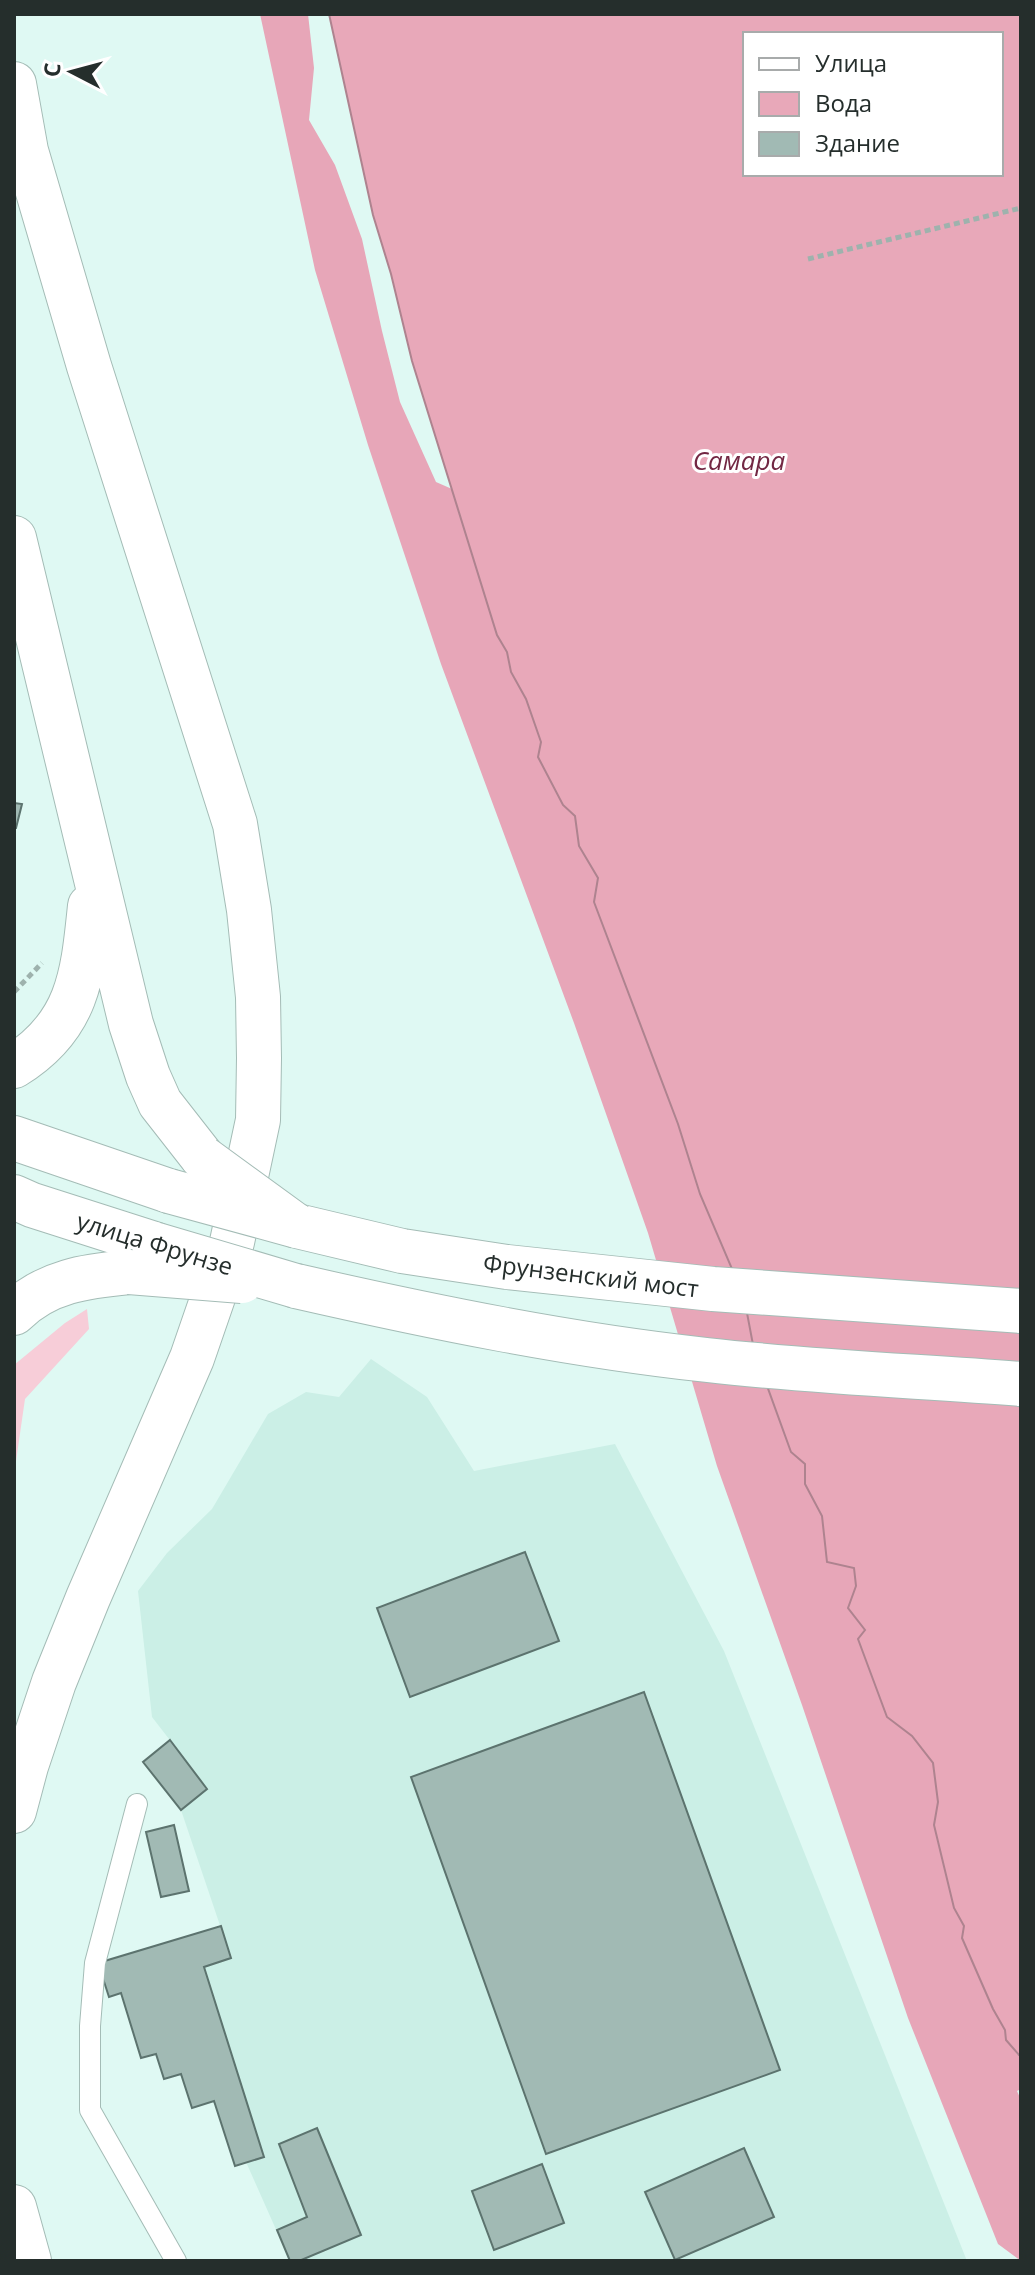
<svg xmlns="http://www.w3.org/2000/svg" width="1035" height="2275" font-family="'Open Sans',sans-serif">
  <rect width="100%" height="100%" fill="#dff9f3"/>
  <!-- built -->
  <path fill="#cbefe6" d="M371 1359 427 1397 474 1471 615 1444 724 1651 967 2261H290L246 2162 204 1967 231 1958 181 1810 207 1788 152 1717 138 1591 167 1553 212 1509 268 1414 306 1392 339 1397Z"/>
  <!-- green -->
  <path fill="#f7cdd8" d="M87 1309 89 1329 25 1399 14 1475V1365L65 1323Z"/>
  <!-- forest -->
  <path fill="#e7a6b8" d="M260 14H308L314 68 309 120 335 165 362 239 382 331 400 402 436 482 452 489 497 635 507 652 511 672 526 699 541 742 538 757 563 805 575 816 579 846 598 878 594 902 678 1124 700 1194 744 1297 767 1382 791 1452 805 1464V1484L822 1516 827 1562 854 1568 865 1630 887 1717 912 1736 933 1763 938 1802 934 1825 954 1908 964 1926 962 1938 993 2009 1005 2030 1006 2040 1018 2055H1021V2089L1017 2091 1021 2100V2261L998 2244 908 2018 802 1705 717 1466 648 1233 574 1023 441 664 368 445 315 270Z"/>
  <!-- water -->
  <path fill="#e8a8b9" stroke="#ae838f" stroke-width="2" fill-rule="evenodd" d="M329 14H1021V2055H1019L1006 2040 1005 2030 993 2009 962 1938 964 1926 954 1908 934 1825 938 1802 933 1763 912 1736 887 1717 858 1639 865 1630 848 1608 856 1586 854 1568 827 1562 822 1516 805 1484V1464L791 1452 754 1350 744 1297 700 1194 678 1124 594 902 598 878 579 846 575 816 563 805 538 757 541 742 526 699 511 672 507 652 497 635 412 361 391 274 373 215ZM745 34H1001V174H745Z"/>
  <!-- building -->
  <path fill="#a1bab4" stroke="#5c736e" stroke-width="2" d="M14 803 22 804 16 828H14Z
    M525 1552 559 1641 410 1697 377 1608Z
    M644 1692 780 2070 546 2154 411 1777Z
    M170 1740 207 1789 181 1810 143 1762Z
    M174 1825 189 1891 161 1897 146 1832Z
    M221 1926 231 1958 204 1967 264 2157 235 2166 214 2101 192 2108 181 2074 164 2079 156 2054 141 2058 121 1993 109 1997 98 1963Z
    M317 2128 361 2235 299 2261H290L277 2230 307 2217 279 2144Z
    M744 2148 774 2217 675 2260 645 2192Z
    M542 2164 564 2223 494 2250 472 2191Z"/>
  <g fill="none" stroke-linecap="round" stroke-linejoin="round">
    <!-- service casing -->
    <g stroke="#a4bcb6" stroke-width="22">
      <path id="service" d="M137 1804 95 1963 90 2026V2110L176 2261"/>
    </g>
    <!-- secondary casing -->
    <g stroke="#a4bcb6" stroke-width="46">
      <path id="secondary" d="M14 84 26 151 89 366 235 824 249 910 258 997 259 1058 258 1120 232 1242 192 1358 88 1598 54 1682 26 1766 14 1811
        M14 538 131 1024 148 1076 160 1103 203 1158
        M14 1066C79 1026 83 974 90 906
        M14 1313C46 1281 87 1276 129 1272
        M14 2207 29 2261"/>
    </g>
    <!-- primary casing -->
    <g stroke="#a4bcb6" stroke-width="46">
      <path id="primary" d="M14 1138 169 1191
        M14 1197 32 1205 154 1244
        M297 1226 402 1251 507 1267 713 1289 1021 1311
        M296 1286C432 1317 569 1345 707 1360 811 1372 917 1376 1021 1384"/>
    </g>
    <!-- path -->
    <path stroke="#9eb2ad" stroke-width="5" stroke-dasharray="6 4" stroke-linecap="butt" d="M808 259 1021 208
      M14 992 42 963"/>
    <!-- service -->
    <use href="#service" stroke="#fff" stroke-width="20"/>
    <!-- secondary -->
    <use href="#secondary" stroke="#fff" stroke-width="44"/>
    <!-- primary -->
    <use href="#primary" stroke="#fff" stroke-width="44"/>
    <!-- secondary-bridge casing -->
    <g stroke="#a4bcb6" stroke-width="46" stroke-linecap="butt">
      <path id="secondary-bridge" d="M203 1158 295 1225
        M129 1272 242 1281"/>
    </g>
    <!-- primary-bridge casing -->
    <g stroke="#a4bcb6" stroke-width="46" stroke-linecap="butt">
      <path id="primary-bridge" d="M169 1191 297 1226
        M154 1244 296 1286"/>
    </g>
    <!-- secondary-bridge -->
    <use href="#secondary-bridge" stroke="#fff" stroke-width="44"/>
    <!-- primary-bridge -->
    <use href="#primary-bridge" stroke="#fff" stroke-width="44"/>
  </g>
  <g text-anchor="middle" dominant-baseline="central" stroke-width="6" stroke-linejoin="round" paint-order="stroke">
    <!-- street labels -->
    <g font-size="24" fill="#252e2c" stroke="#fff">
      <text transform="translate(155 1243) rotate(17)">улица Фрунзе</text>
      <text transform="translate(591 1275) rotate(7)">Фрунзенский мост</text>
    </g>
    <!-- water labels -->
    <g font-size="26" font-style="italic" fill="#722743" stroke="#fff">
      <text x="739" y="460">Самара</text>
    </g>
  </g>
  <!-- border -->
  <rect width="1035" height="2275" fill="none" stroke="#252e2c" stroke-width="32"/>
  <!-- legend -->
  <rect x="743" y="32" width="260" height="144" fill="#ffffff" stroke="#a8abab" stroke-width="2"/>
  <rect x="759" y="58" width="40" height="12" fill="#ffffff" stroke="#a8abab" stroke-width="2"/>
  <text x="815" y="72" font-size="24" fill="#252e2c">Улица</text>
  <rect x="759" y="92" width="40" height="24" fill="#e8a8b9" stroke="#a8abab" stroke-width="2"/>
  <text x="815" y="112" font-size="24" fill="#252e2c">Вода</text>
  <rect x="759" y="132" width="40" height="24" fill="#a1bab4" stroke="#a8abab" stroke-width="2"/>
  <text x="815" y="152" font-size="24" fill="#252e2c">Здание</text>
  <!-- north arrow -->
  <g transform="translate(72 72) rotate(276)" stroke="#ffffff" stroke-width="6" paint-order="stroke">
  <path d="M0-6L14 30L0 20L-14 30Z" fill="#252e2c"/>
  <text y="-12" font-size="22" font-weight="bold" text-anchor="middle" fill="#252e2c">С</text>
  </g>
</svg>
